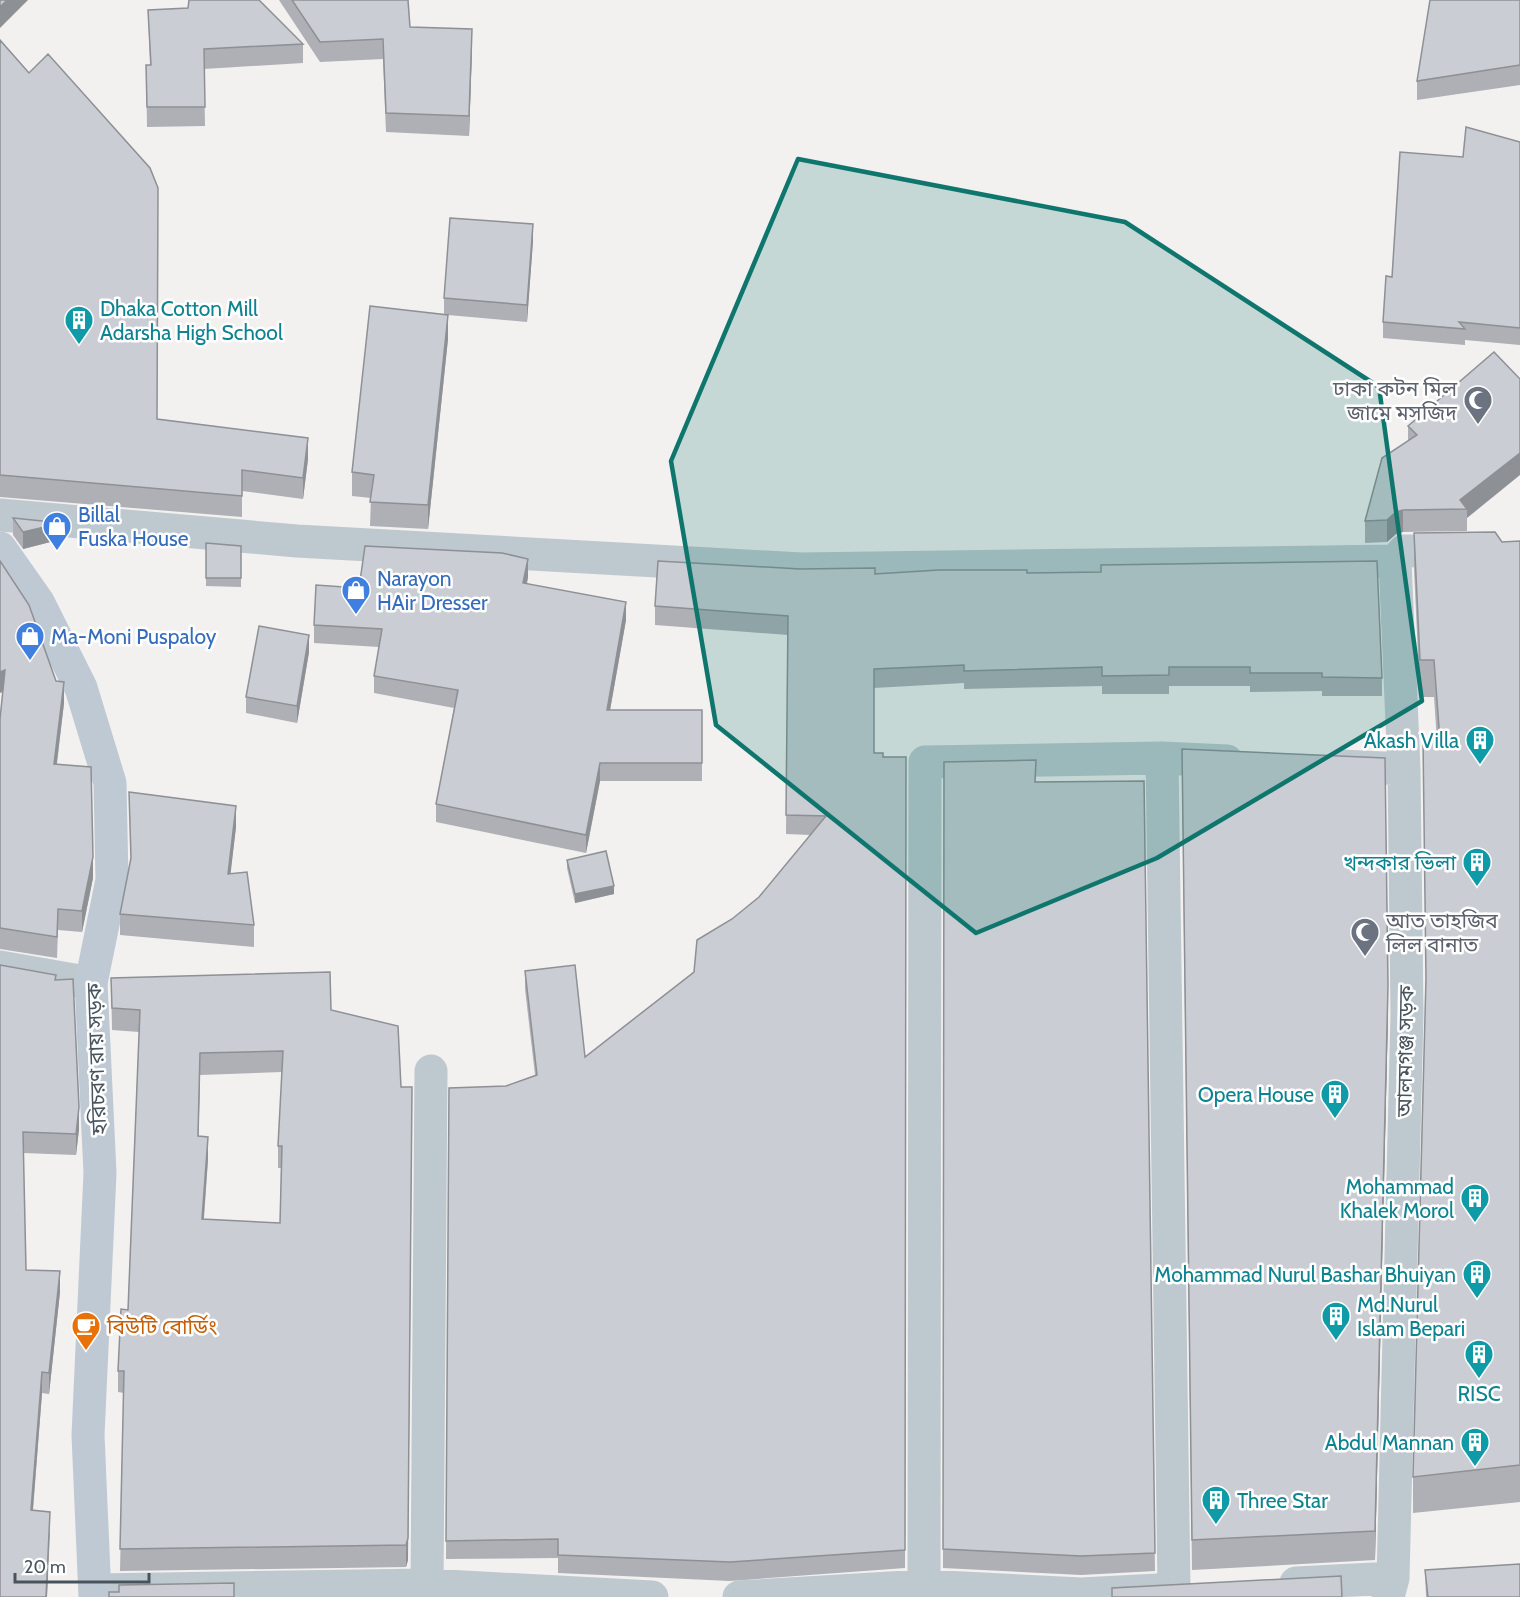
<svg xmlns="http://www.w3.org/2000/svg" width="1520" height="1597" font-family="Cabin,'Noto Sans Bengali',sans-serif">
  <rect width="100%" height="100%" fill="#f3f0f0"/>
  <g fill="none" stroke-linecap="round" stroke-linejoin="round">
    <!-- minor -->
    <path stroke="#bec8cf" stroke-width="33" d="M0 515 297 541 801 569 1395 561
      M1162 758 1174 1588
      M1341 766 1404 769
      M0 967 91 983
      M1296 1583 1393 1578
      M427 1585 431 1071
      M924 1586 925 762 1162 758 1227 761
      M96 1590 427 1585 652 1597
      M739 1597 924 1586 1081 1594 1158 1590
      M1388 1597 1393 1578 1407 1014 1404 769 1395 561 1404 551H1411"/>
    <!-- secondary -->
    <path stroke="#bec9d3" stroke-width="33" d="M0 548 38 602 81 688 110 783 112 880 91 983 100 1173 88 1435 95 1597"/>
  </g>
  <!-- wall -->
  <path fill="#aeb0b5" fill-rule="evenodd" d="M279 0H408L410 27 472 48 469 136 386 132 383 59 320 62Z
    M1520 0V85L1417 100V81Z
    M148 10 303 44V63L204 69 205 126 147 127 146 65H150Z
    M0 40 157 419 308 459 303 499 242 491V517L0 497Z
    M1520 142V345L1465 340V345L1383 338V322L1392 277 1463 157Z
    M533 241 527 322 448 315V339L428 529 370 526 371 498 352 496V472L444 314V298Z
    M1494 352 1467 518V531L1403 532 1396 534 1387 542 1365 543V521L1408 441V426Z
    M13 518 62 539 23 549 13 535Z
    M1414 533 1502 542 1520 541V1502L1413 1513V1477L1437 741 1434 697H1420L1414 570Z
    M206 543 241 546V587L206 586Z
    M0 561 64 703 57 764 93 878 82 932 58 930 57 958 0 949V718L3 692Z
    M1027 573 1382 678V696H1322V691L1250 692V686H1169V694H1102V686L964 689V683L874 688V753L883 757H906L905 1568 730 1581 558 1573V1558L446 1559 449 1088 506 1086 535 1075 525 989V971L585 1057 694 972 732 919 759 897 811 835 786 834 788 635 655 625V606L875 574Z
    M528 577 527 584 626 620 610 710H702V781H600L586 853 436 822V804L454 708 374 693V676L379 647 314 643V625Z
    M309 652 297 723 246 713V697Z
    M944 762 1036 782 1144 781 1155 1571 1081 1575 943 1568Z
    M1182 778 1388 1014 1375 1560 1192 1570Z
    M236 827 230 874 254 925V947L120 935V914Z
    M567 860 614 894 575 903 567 868Z
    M0 965 56 980 79 1129 76 1155 23 1153 26 1270 60 1292 49 1394 42 1393 33 1511 50 1533 47 1597H0Z
    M111 978 331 1010 408 1560 406 1567 120 1571 124 1393 118 1392V1371L128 1310 139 1032 112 1030ZM282 1072 278 1146V1168H281L280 1223 204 1219 208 1159 198 1136 200 1075Z
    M1425 1570 1520 1597H1426Z"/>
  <!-- shaded-wall -->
  <path fill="#8d9094" d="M7 0H28L0 28V7Z
    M472 29V48L469 136V116Z
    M533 224V241L527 322V305Z
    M448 315V339L428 529V505Z
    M308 438V459L303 499V478Z
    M1520 453V475L1467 518V509L1460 500Z
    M1403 510V532L1396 534 1387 542V520L1396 512Z
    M62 523V539L23 549V532Z
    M528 559V577L523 601V583Z
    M626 602V620L607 727V710Z
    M309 635V652L297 723V706Z
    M5 670V691L0 693V672Z
    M64 682V703L54 785V764Z
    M600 763V781L586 853V835Z
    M236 806V827L228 896V874Z
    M93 857V878L82 932V911Z
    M614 886V894L575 903V894Z
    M1388 985V1014L1375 1560V1531Z
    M200 1053V1075L198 1158V1136Z
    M79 1107V1129L76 1155V1134Z
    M412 1108 408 1560 406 1567V1545Z
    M208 1137V1159L202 1240V1219Z
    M60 1271V1292L49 1394V1373Z
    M42 1372V1393L31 1532V1510Z
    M50 1512 47 1597H46Z"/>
  <!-- building -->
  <path fill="#cacdd3" stroke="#8d9094" stroke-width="1.5" fill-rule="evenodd" d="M0 0H7L0 7Z
    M189 0H259L303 44 204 49 205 107H147L146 65H151L148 10 188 8Z
    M292 0H408L410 27 472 29 469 116 386 113 383 39 320 42Z
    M1430 0H1520V65L1417 81Z
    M0 40 29 73 48 54 150 168 158 188 157 419 308 438 303 478 242 470V496L0 475Z
    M1466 127 1520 142V328L1459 322 1465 329 1383 322 1386 276 1392 277 1400 152 1463 157Z
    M450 218 533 224 527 305 444 298Z
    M370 306 448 315 428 505 370 502 374 475 352 472Z
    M1494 352 1520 379V453L1460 500 1467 509 1403 510 1396 512 1387 520 1365 521 1382 458 1417 435 1408 426Z
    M13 518 62 523 23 532Z
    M1495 532 1502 542 1520 541V1465L1413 1477 1426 978 1423 740 1440 741 1434 660H1420L1414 533Z
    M206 543 241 546V578H206Z
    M365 546 502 553 528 559 523 583 626 602 607 710H702V763H600L586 835 436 804 458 690 374 676 382 629 314 625 316 585 359 588Z
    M0 561 29 605 56 681 64 682 54 764 91 767 93 857 82 911 58 909 57 937 0 928V719L5 670 0 672Z
    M658 561 800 569 875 568V574L939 570H1027V573L1101 572V565L1377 561 1382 678 1322 677V673H1250V667H1169V675L1102 676V667L964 671V665L874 669V753H883V757H906L905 1550 730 1562 558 1555V1539L446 1541 449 1088 506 1086 537 1075 525 971 575 965 585 1057 694 972 697 940 732 919 759 897 826 816 786 815 788 616 655 606Z
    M259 626 309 635 297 706 246 697Z
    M1182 749 1385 758 1388 985 1375 1531 1192 1540Z
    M1036 760 1035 782 1144 781 1155 1553 1081 1556 943 1549 944 762Z
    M129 792 236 806 228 874 247 872 254 925 120 914 131 858Z
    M606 851 614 886 575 894 567 860Z
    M0 965 56 975 55 980 73 979 79 1107 76 1134 23 1132 26 1270 60 1271 49 1373 42 1372 31 1510 50 1512 46 1597H0Z
    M330 972 331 1010 398 1026 401 1087H412L408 1538 406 1545 120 1549 124 1371H118L121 1309 128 1310 140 1010 112 1008 111 978ZM283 1051 278 1146H282L280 1223 202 1219 208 1137 198 1136 200 1053Z
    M1520 1564V1597H1428L1425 1570Z
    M1341 1576 1342 1597H1112V1588Z
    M234 1583V1597H109V1592H119V1585Z"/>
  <!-- marked area -->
  <path fill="#0f766e" fill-opacity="0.2" stroke="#0f766e" stroke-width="4.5" stroke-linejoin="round" d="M798 159 1125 222 1379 387 1422 701 1157 858 976 933 716 725 671 461Z"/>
  <!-- icons -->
  <defs>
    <g id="building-pin" transform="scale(1.5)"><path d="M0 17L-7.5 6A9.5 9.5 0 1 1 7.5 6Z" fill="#0f9aa8" stroke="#fff"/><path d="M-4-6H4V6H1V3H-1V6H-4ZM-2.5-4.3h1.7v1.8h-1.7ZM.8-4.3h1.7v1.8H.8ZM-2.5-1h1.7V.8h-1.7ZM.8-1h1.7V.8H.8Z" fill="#fff"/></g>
    <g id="mosque-pin" transform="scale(1.5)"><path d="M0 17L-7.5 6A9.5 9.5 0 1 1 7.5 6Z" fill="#6b7280" stroke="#fff"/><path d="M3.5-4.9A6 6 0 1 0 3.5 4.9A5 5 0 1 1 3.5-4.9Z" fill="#fff"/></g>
    <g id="shop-pin" transform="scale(1.5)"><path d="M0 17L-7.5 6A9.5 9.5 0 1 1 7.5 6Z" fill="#3f7fe0" stroke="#fff"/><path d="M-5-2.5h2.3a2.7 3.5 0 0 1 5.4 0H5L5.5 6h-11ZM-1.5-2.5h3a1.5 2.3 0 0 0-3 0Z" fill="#fff"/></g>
    <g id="cafe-pin" transform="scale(1.5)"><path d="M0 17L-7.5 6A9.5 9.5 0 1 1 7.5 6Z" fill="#e8710a" stroke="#fff"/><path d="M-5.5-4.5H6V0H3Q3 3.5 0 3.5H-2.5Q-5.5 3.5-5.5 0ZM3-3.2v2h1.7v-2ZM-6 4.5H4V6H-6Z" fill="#fff"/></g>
  </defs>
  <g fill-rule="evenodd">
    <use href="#building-pin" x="79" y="320"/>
    <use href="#mosque-pin" x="1478" y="400"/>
    <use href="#shop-pin" x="57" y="526"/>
    <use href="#shop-pin" x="356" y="590"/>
    <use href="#shop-pin" x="30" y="636"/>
    <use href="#building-pin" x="1480" y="740"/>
    <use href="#building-pin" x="1477" y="862"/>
    <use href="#mosque-pin" x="1365" y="932"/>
    <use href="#building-pin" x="1335" y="1094"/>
    <use href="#building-pin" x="1475" y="1198"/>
    <use href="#building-pin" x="1477" y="1274"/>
    <use href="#building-pin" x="1336" y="1316"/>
    <use href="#cafe-pin" x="86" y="1326"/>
    <use href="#building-pin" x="1479" y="1354"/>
    <use href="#building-pin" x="1475" y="1442"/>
    <use href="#building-pin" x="1216" y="1500"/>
  </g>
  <g text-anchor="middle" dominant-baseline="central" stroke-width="5" stroke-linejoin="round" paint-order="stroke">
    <!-- culture labels -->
    <g font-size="21" fill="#0d838f" stroke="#fff" text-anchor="end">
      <text x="100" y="308" text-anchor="start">Dhaka Cotton Mill<tspan x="100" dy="24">Adarsha High School</tspan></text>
      <text x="1459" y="740">Akash Villa</text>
      <text x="1456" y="862">খন্দকার ভিলা</text>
      <text x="1314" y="1094">Opera House</text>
      <text x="1454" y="1186">Mohammad<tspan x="1454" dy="24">Khalek Morol</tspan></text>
      <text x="1456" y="1274">Mohammad Nurul Bashar Bhuiyan</text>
      <text x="1357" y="1304" text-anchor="start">Md.Nurul<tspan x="1357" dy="24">Islam Bepari</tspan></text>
      <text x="1479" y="1393" text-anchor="middle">RISC</text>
      <text x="1454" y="1442">Abdul Mannan</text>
      <text x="1237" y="1500" text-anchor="start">Three Star</text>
    </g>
    <!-- worship labels -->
    <g font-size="21" fill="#5b616d" stroke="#fff" text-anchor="end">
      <text x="1457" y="388">ঢাকা কটন মিল<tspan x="1457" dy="24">জামে মসজিদ</tspan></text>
      <text x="1386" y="920" text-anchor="start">আত তাহজিব<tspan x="1386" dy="24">লিল বানাত</tspan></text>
    </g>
    <!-- shop labels -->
    <g font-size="21" fill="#366cbe" stroke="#fff" text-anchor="start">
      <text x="78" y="514">Billal<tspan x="78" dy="24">Fuska House</tspan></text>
      <text x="377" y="578">Narayon<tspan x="377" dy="24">HAir Dresser</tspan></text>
      <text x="51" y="636">Ma-Moni Puspaloy</text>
    </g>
    <!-- street labels -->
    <g font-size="21" fill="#48545d" stroke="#fff">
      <text transform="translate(1405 1051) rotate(-89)">আলমগঞ্জ সড়ক</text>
      <text transform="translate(96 1059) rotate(-92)">হরিচরণ রায় সড়ক</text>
    </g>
    <!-- food labels -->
    <g font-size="21" fill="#c56008" stroke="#fff" text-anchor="start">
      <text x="107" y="1326">বিউটি বোর্ডিং</text>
    </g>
  </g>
  <!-- scale -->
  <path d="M15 1573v9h134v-9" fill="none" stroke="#48545d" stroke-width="3"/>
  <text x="24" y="1573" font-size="18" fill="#48545d" stroke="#ffffff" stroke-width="4.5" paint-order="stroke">20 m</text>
</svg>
